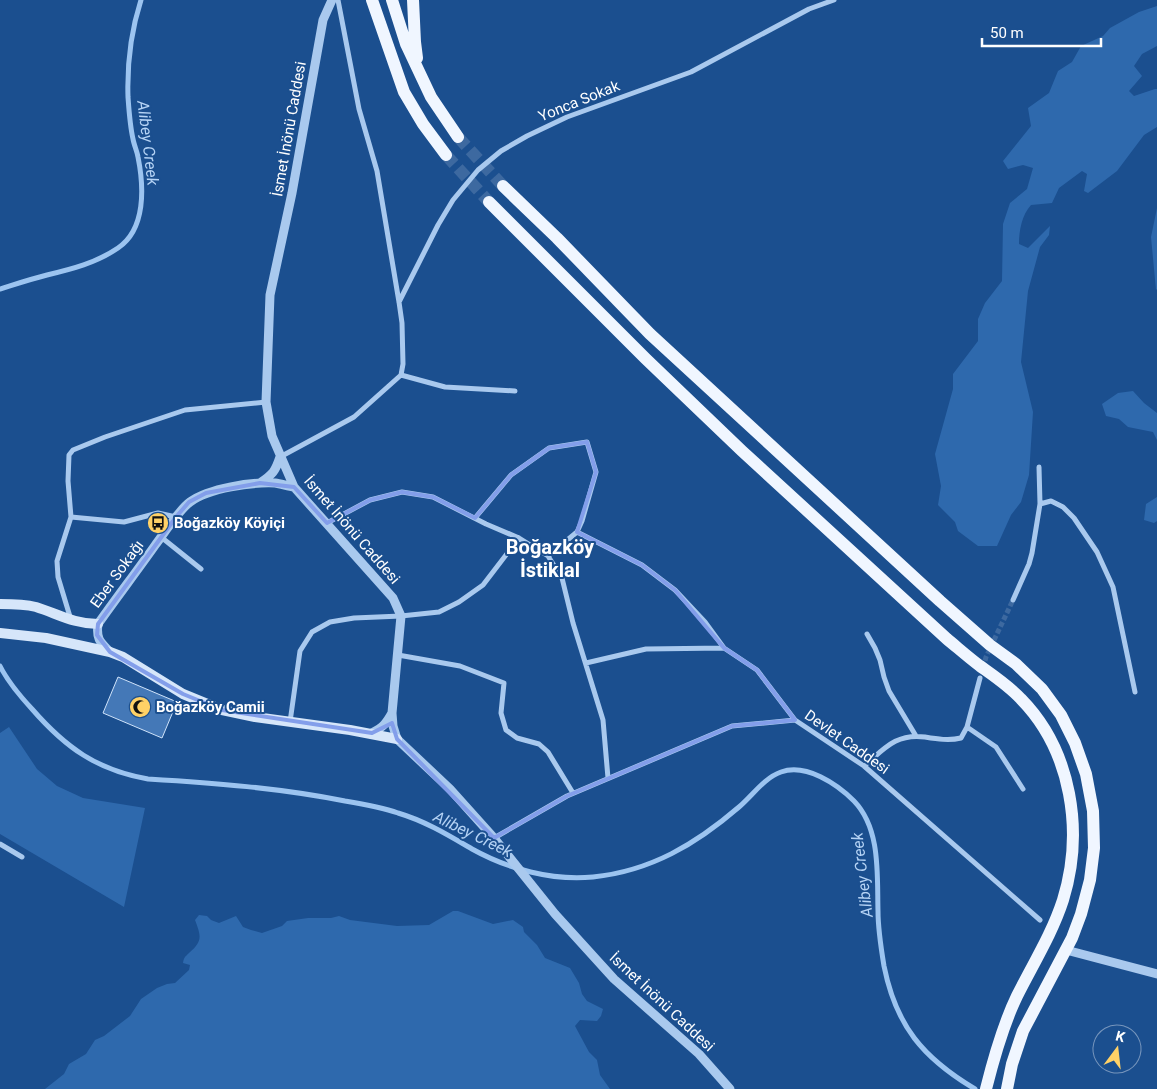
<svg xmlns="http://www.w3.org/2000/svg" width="1157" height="1089" font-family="Roboto,sans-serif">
  <rect width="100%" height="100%" fill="#1b4f8f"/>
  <!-- green -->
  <path fill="#2e69ad" d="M1157 6V46L1142 54 1134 66 1142 76 1129 91 1134 96 1155 89H1157V127L1144 135 1117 171 1088 193 1084 191 1087 174 1082 171 1059 188 1052 203 1031 205C1022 215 1019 230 1019 244L1028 248 1050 226 1049 235 1040 247 1028 291 1021 362 1033 412 1029 475 1021 502 1011 515 997 546H978L958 531 955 522 938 505 941 486 935 454 953 389V374L978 341V319L985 303 1002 281 1003 224 1010 203 1027 189 1033 168 1023 165 1008 169 1003 161 1031 126 1028 108 1049 93 1058 71 1072 62 1081 46 1103 36 1110 28 1139 12Z
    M1157 208V289L1156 290 1151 237Z
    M1133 391 1144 403 1157 413V440L1153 432 1128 427 1119 419 1106 416 1102 404 1118 393Z
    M1157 497V521L1154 523 1144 520 1146 504Z
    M9 727 37 769 57 786 83 798 145 808 124 907 0 834V733Z
    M453 911H458L493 924 513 920 523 927 524 932 537 945 545 958 570 968 579 983 582 994 587 1001 603 1009 601 1016 597 1021 580 1020 575 1026 589 1052 597 1060 600 1075 610 1089H45L64 1074 69 1064 86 1054 95 1040 104 1036 130 1016 141 999 157 988 167 984 175 983 189 970 190 965 183 963C184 957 185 957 189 953 203 941 201 936 195 920L199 915 207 916 211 920 219 923 236 916 243 927 251 930 262 933 282 926 287 921 308 918H331L339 916 350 920 397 926 429 925Z"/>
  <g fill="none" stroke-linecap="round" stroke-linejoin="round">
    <!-- stream -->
    <path stroke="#9cc4f0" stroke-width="5" d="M0 289C16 284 31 279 47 275 72 269 96 263 118 248 146 229 144 187 138 157 137 151 134 145 133 139 130 126 129 111 128 97 127 65 131 31 141 0
      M0 666C8 682 20 696 32 709 66 748 97 770 148 779 214 783 280 788 345 801 363 804 381 807 398 813 425 821 448 835 472 849 508 869 552 881 593 877 651 871 696 844 739 807 753 795 764 778 781 772 806 763 837 784 854 801 881 829 877 875 878 911 878 930 881 948 884 966 896 1026 923 1058 975 1089"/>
  </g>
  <!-- building -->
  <path fill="#4478b7" stroke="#cfe3fa" d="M118 677 177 702 162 738 103 713Z"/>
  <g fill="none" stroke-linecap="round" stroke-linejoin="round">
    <!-- minor-tunnel -->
    <path stroke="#3d69a0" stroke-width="5" stroke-dasharray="5 2.5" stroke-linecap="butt" d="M983 668 986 657 1013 600"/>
    <!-- primary-tunnel -->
    <path stroke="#3d69a0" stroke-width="12" stroke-dasharray="12 6" stroke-linecap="butt" d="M458 137 503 186
      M446 155 489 202"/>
    <!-- minor -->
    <path stroke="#a9c9ee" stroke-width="5" d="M399 302 438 225 453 200 478 170 501 151 527 136 567 117 691 72 809 9 834 0
      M401 375 445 387 515 391
      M280 457 354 417 401 375 403 364 402 323 399 302 377 171 359 109 338 0
      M1040 504 1051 501 1063 507 1074 518 1097 552 1113 587 1135 692
      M71 517 124 522 158 513 176 517
      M475 518 511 475 549 448 587 442 596 472 582 521 577 532 548 556
      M327 523 370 500 402 492 433 497 486 524 519 538 548 556 562 578 573 623 603 720 608 778
      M577 532 642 565 675 590 705 622 724 648
      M161 537 201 569
      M1013 600 1029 564 1032 553 1040 504 1039 467
      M71 620 58 577 57 561 71 517 68 481 69 455 73 450 105 437 185 410 266 402
      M867 634 875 648 880 660 884 677 889 691 916 736
      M398 655 460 666 504 683 501 713 506 730 517 738 539 744 548 752 573 793
      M586 663 646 649 724 648 757 670 795 720
      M290 722 300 651 312 632 330 622 354 618 401 616 439 612 459 602 483 585 519 538
      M967 727 996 747 1023 789
      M864 766C884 749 896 733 925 737 937 739 949 741 961 738L967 727 980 678
      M494 838 567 796 732 726 795 720 864 766 1040 920
      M0 844 22 857"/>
    <!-- tertiary -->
    <path stroke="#a9c9ee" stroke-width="9" d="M332 0 323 20 292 193 270 295 266 402 272 436 294 487 393 598 401 616 392 713 393 726 397 739 450 789 494 838 555 914 614 979 699 1054 730 1089
      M260 483C273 474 275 472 280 457
      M110 652C100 642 96 639 98 624 117 597 137 571 156 544 165 532 179 510 190 502 209 488 252 482 275 483 281 484 288 486 294 487
      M372 733C383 727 386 724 392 713
      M1066 950 1157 974"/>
    <!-- secondary -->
    <path stroke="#d6e6fa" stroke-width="10" d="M0 604C12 604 24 604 36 607 58 614 74 624 98 624
      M0 633 46 638 110 652 123 657 183 694 222 710 255 717 350 730 397 739"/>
    <!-- primary -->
    <path stroke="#f0f6ff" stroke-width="12" d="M372 0 404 92 423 124 446 155
      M392 0 406 44 431 97 458 137
      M413 0 415 42 417 58
      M503 186 557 238 650 334 940 601 990 645 1016 664 1042 689 1061 715 1075 743 1086 774 1093 811 1094 848 1090 880 1081 914 1072 938 1023 1031 1012 1064 1007 1089
      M489 202 646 359 742 451 947 639C958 648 968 657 980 666 994 676 1009 686 1021 699 1072 751 1084 832 1063 900 1052 934 1033 964 1017 996 1003 1025 994 1057 986 1089"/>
  </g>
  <!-- marked area -->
  <path fill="none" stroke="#839eea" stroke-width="4" stroke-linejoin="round" d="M587 442 596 472 577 532 642 565 675 590 724 648 757 670 795 720 732 726 567 796 494 838 397 739 392 723 372 733 222 710 183 694 110 652 97 635 98 624 176 517 189 502 206 493 260 483 294 487 327 523 370 500 402 492 433 497 475 518 511 475 549 448Z"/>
  <!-- icons -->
  <defs>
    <g id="bus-disc" transform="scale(1.125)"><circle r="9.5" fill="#ffd166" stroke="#1b4f8f"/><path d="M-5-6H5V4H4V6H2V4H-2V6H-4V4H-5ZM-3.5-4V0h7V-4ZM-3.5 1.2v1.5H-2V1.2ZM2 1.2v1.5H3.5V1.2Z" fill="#111"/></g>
    <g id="mosque-disc" transform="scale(1.125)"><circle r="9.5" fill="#ffd166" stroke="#1b4f8f"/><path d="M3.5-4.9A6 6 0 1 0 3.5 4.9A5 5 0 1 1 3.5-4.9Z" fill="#111"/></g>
  </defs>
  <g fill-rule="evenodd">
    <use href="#bus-disc" x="158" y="523"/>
    <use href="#mosque-disc" x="140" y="707"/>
  </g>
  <g text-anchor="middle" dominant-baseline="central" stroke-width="4" stroke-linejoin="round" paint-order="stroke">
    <!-- street labels -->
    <g font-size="15" fill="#fff" stroke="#1b4f8f">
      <text transform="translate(579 101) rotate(-22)">Yonca Sokak</text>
      <text transform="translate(289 129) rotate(-80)">İsmet İnönü Caddesi</text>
      <text transform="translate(352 530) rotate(49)">İsmet İnönü Caddesi</text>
      <text transform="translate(117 574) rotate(-54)">Eber Sokağı</text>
      <text transform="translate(847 742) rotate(35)">Devlet Caddesi</text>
      <text transform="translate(662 1002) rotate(43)">İsmet İnönü Caddesi</text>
    </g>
    <!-- poi labels -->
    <g font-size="15" font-weight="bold" fill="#fff" stroke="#1b4f8f" text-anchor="start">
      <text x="174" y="523">Boğazköy Köyiçi</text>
      <text x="156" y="707">Boğazköy Camii</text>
    </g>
    <!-- water labels -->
    <g font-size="16" font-style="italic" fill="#b5d3f5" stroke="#1b4f8f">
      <text transform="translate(148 143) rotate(83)">Alibey Creek</text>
      <text transform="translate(473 834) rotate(26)">Alibey Creek</text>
      <text transform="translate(862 875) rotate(-97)">Alibey Creek</text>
    </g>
    <!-- district labels -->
    <g font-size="20" font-weight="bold" fill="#fff" stroke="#1b4f8f">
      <text x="550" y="547">Boğazköy<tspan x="550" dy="23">İstiklal</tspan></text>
    </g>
  </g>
  <!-- north arrow -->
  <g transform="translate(1117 1049) rotate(15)"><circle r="24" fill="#1b4f8f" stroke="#7695bc"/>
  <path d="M0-4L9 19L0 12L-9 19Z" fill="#ffd166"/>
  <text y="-8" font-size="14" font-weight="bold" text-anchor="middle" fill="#ffffff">K</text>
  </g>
  <!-- scale -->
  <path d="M982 38v8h119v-8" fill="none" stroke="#ffffff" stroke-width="2.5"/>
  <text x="990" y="38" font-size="15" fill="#ffffff" stroke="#1b4f8f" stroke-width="4" paint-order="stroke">50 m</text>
</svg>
